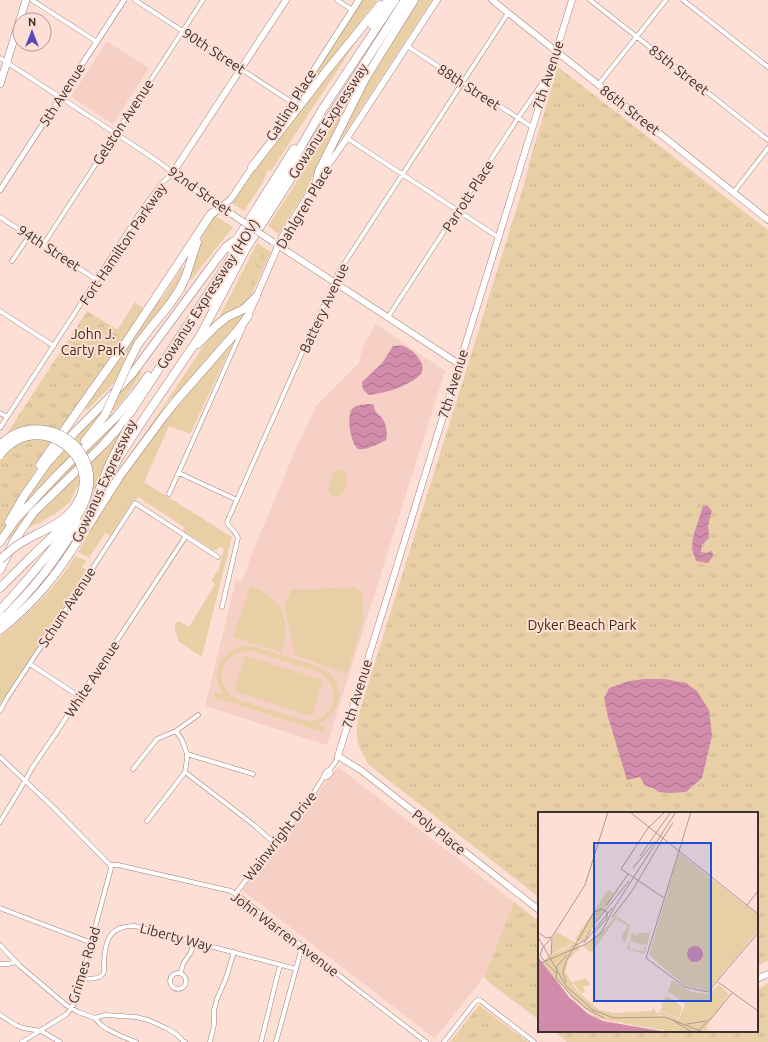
<svg xmlns="http://www.w3.org/2000/svg" width="768" height="1042" font-family="Ubuntu,sans-serif">
  <defs>
    <pattern id="forest-crowns" width="20" height="18" patternUnits="userSpaceOnUse"><rect width="20" height="18" fill="#e8cfa6"/><path d="M2 6a3 3 0 1 1 6 0M12 15a3 3 0 1 1 6 0" fill="none" stroke="#c8b28f"/></pattern>
    <pattern id="park-tufts" width="24" height="20" patternUnits="userSpaceOnUse"><rect width="24" height="20" fill="#e8cfa6"/><path d="M3 7l-1-3M5 7V3M7 7l1-3M15 17l-1-3M17 17v-4M19 17l1-3" fill="none" stroke="#c8b28f"/></pattern>
    <pattern id="water-waves" width="16" height="10" patternUnits="userSpaceOnUse"><rect width="16" height="10" fill="#d28cab"/><path d="M0 5q4-4 8 0t8 0" fill="none" stroke="#ac738c"/></pattern>
  </defs>
  <rect width="100%" height="100%" fill="#fddfd6"/>
  <!-- built -->
  <path fill="#f6d0c5" d="M107 41 149 68 113 124 71 97Z
    M376 324 445 371 327 745 205 706 236 580 242 582 252 553 298 444 316 406 359 363 363 346Z
    M338 767 514 902 484 977 436 1037 434 1038 242 890Z"/>
  <!-- grass -->
  <path fill="#e8cfa6" fill-rule="evenodd" d="M362 0H377L319 75 296 101Z
    M417 0H432L336 147 334 146 364 85Z
    M360 36 271 171 268 169 263 182 244 211 232 203 275 141Z
    M341 111 344 114 306 190 279 234 268 226 290 192Z
    M214 215 233 227 191 280 188 279 203 235 211 221V218Z
    M257 243 271 252 250 298 245 305 218 320Z
    M183 268V270L178 283 167 301 151 321 133 345 125 360 116 381 87 410 85 408 159 300H161L181 269Z
    M135 302 145 309 30 477 36 484 59 452 138 370 142 372 125 398 108 417 122 426H124L105 490 77 487 70 502 58 512 39 523 17 533 0 544V518Z
    M248 311 239 326 179 394 170 399 158 418 124 463 161 410 201 350 216 331 227 322Z
    M234 341 190 434 169 426 144 482 232 537 202 656 199 655 178 641 177 634 175 633V624L178 621 189 627 215 584 212 580 215 574 219 569 224 548 219 547 216 550H213L183 531 184 527 146 502 144 505 143 504 145 501 139 497 136 500 134 499 110 536 105 533 89 558 78 552 91 529 101 507 111 492 178 404 196 385 228 345Z
    M340 469C351 471 348 487 342 494 341 496 339 496 337 497L331 495 328 489 333 472Z
    M75 556 83 559 86 561 82 567 87 570V571L0 704V637C29 613 56 588 75 556Z
    M250 587C256 589 262 591 268 595 288 608 289 632 281 652L233 637Z
    M355 587 363 595V620L347 674 295 655 285 610V605L291 590Z
    M241 646H250L256 647 317 666C347 677 345 713 317 724L326 727 324 732 213 697 215 693 224 695C210 676 219 653 241 646ZM243 651H253L321 673C344 689 334 722 306 721L241 701C214 691 216 658 243 651Z
    M245 656 323 680 312 716 234 691Z"/>
  <!-- forest -->
  <path fill="url(#forest-crowns)" d="M259 250 264 253C267 266 255 283 247 292V288L259 259 257 253Z"/>
  <!-- park -->
  <path fill="url(#park-tufts)" d="M558 67 768 230V960L757 967V813H539V897L369 765C355 742 355 737 360 710L523 188 532 153Z
    M87 311 126 335 60 428 0 531V444Z
    M514 902 539 921V1020L491 984 484 977Z
    M768 983V1042H567L553 1031H757V989L762 987Z
    M479 1005 528 1042H450Z"/>
  <!-- water -->
  <path fill="url(#water-waves)" d="M393 346C396 346 400 345 403 346 413 349 430 366 419 376 406 387 386 393 369 395 364 391 362 389 362 382L382 363Z
    M373 404C374 406 374 408 375 410 376 413 380 415 382 418 386 423 388 434 386 440 381 443 365 451 359 449 351 447 346 416 352 409 357 404 366 404 373 404Z
    M707 505 712 511 708 525 709 538 702 545 701 552 706 553 712 551 713 556 708 563 696 561 692 549 693 537 703 506Z
    M645 679H664L686 683 697 691 709 710 712 736 702 778 686 792 669 793 659 792 653 788 645 786 640 777 627 780 608 717 604 698 609 688 629 681Z"/>
  <g fill="none" stroke-linecap="round" stroke-linejoin="round">
    <!-- motorway-tunnel -->
    <path stroke="#d6bcb4" stroke-width="8" stroke-dasharray="8 4" stroke-linecap="butt" d="M53 571 67 550 84 521"/>
    <!-- minor casing -->
    <g stroke="#9d827a" stroke-width="5">
      <path id="minor" d="M32 0 97 42
        M135 0 293 103
        M337 0 352 10
        M590 0 768 140
        M683 0 768 67
        M407 46 532 127
        M0 58 147 154 167 168 172 174 162 183 143 208 0 428
        M598 85 666 0
        M347 138 498 237
        M734 192 768 148
        M0 217 97 280
        M43 245 203 0
        M12 261 29 236
        M0 311 54 346
        M388 317 518 118 546 78
        M0 413 7 417
        M179 473 237 500
        M169 494 243 328
        M222 607 238 538C236 531 229 528 227 522L302 353 329 294 338 273 508 13
        M30 664 80 697
        M0 711 7 698 70 603 135 503 218 557
        M187 754 253 774
        M0 757 54 808 110 865H118L231 891 240 897 349 983 426 1042
        M133 769 157 739 176 731 198 715
        M185 772 254 825 274 843
        M323 778 327 777 331 773 330 769 335 763 338 756
        M147 821 166 797 185 772 187 759V754L182 740 176 731
        M0 822 25 781 32 768 56 733 186 536
        M235 894 311 797 323 778C324 774 326 771 330 769
        M0 908 92 943
        M0 945 20 966 66 1005 78 1012 95 1018 101 1025 107 1029 121 1036 136 1042
        M0 964H8L16 962
        M181 972 183 964 191 952 194 942
        M170 981a8 8 0 1 1 16 0a8 8 0 1 1-16 0Z
        M82 978C88 979 98 980 103 974 105 971 104 965 104 962 105 940 110 925 135 926L296 969
        M0 1015 16 1025 23 1028 41 1031 60 1042
        M95 1018 105 1015 136 1017 148 1020 168 1029 176 1034 183 1041 185 1042
        M22 1042 67 1014 75 1002 110 872 111 868 110 865
        M210 1042 214 1025V1010L217 999 226 978 234 952
        M261 1042 280 965
        M276 1042 302 947
        M444 1042 475 1002 478 1000 481 1001 534 1042"/>
    </g>
    <!-- tertiary casing -->
    <g stroke="#9d827a" stroke-width="6">
      <path id="tertiary" d="M0 190 124 0"/>
    </g>
    <!-- secondary casing -->
    <g stroke="#9d827a" stroke-width="7">
      <path id="secondary" d="M492 0 768 220
        M271 137 359 0
        M221 207 231 199 255 163
        M242 221 172 174 286 0
        M276 244 459 364
        M248 316 282 237 317 181 347 138 437 0
        M539 910 362 771 338 756 572 0
        M757 979 768 974"/>
    </g>
    <!-- primary casing -->
    <g stroke="#9d827a" stroke-width="8">
      <path id="primary" d="M0 84 26 0"/>
    </g>
    <!-- motorway casing -->
    <g stroke="#9d827a" stroke-width="9">
      <path id="motorway" d="M372 25 388 0
        M252 167 328 69 380 5
        M317 181 319 171 365 79 414 0
        M231 249 294 149
        M209 302 229 272
        M138 344 152 326 170 304 180 289 186 276 197 242
        M198 344 216 326 227 317 244 309 256 297
        M85 441 105 415
        M40 465 86 399 123 347 211 214 221 207
        M111 472 121 454 143 420 200 336 247 247 405 0
        M9 522 24 496 47 463 76 431 103 404 132 374 216 260 226 247 233 242
        M88 526 119 477 164 416 176 401 238 330 248 316
        M0 542 15 520 62 470 116 417 135 394 148 376
        M0 570 14 541 33 513 103 445 119 427 132 410 279 185 322 110 395 0
        M0 588 29 559
        M0 620C17 606 31 590 45 572
        M0 630C35 602 57 575 80 537"/>
    </g>
    <!-- minor -->
    <use href="#minor" stroke="#fff" stroke-width="4"/>
    <!-- tertiary -->
    <use href="#tertiary" stroke="#fff" stroke-width="5"/>
    <!-- secondary -->
    <use href="#secondary" stroke="#fff" stroke-width="6"/>
    <!-- primary -->
    <use href="#primary" stroke="#fff" stroke-width="7"/>
    <!-- motorway -->
    <use href="#motorway" stroke="#fff" stroke-width="8"/>
    <!-- secondary-bridge casing -->
    <g stroke="#9d827a" stroke-width="7" stroke-linecap="butt">
      <path id="secondary-bridge" d="M242 221 273 242"/>
    </g>
    <!-- motorway-bridge casing -->
    <g stroke="#9d827a" stroke-width="9" stroke-linecap="butt">
      <path id="motorway-bridge" d="M105 415 128 364 138 344
        M0 445C36 408 99 441 88 491 84 511 69 528 57 543 39 566 20 589 0 610
        M0 455C37 406 107 458 76 505 63 526 36 532 16 546 11 550 5 555 0 560
        M77 542 86 524 109 465 128 427
        M29 559 51 538 70 517
        M45 572C57 556 68 540 78 523"/>
    </g>
    <!-- secondary-bridge -->
    <use href="#secondary-bridge" stroke="#fff" stroke-width="6"/>
    <!-- motorway-bridge -->
    <use href="#motorway-bridge" stroke="#fff" stroke-width="8"/>
  </g>
  <g text-anchor="middle" dominant-baseline="central" stroke-width="4" stroke-linejoin="round" paint-order="stroke">
    <!-- street labels -->
    <g font-size="14" fill="#3b302d" stroke="#fddfd6">
      <text transform="translate(214 51) rotate(33)">90th Street</text>
      <text transform="translate(679 70) rotate(38)">85th Street</text>
      <text transform="translate(548 75) rotate(-72)">7th Avenue</text>
      <text transform="translate(469 87) rotate(33)">88th Street</text>
      <text transform="translate(62 95) rotate(-57)">5th Avenue</text>
      <text transform="translate(291 105) rotate(-58)">Gatling Place</text>
      <text transform="translate(630 110) rotate(38)">86th Street</text>
      <text transform="translate(328 121) rotate(-57)">Gowanus Expressway</text>
      <text transform="translate(123 122) rotate(-57)">Gelston Avenue</text>
      <text transform="translate(200 191) rotate(35)">92nd Street</text>
      <text transform="translate(468 196) rotate(-57)">Parrott Place</text>
      <text transform="translate(304 207) rotate(-59)">Dahlgren Place</text>
      <text transform="translate(123 244) rotate(-56)">Fort Hamilton Parkway</text>
      <text transform="translate(49 248) rotate(33)">94th Street</text>
      <text transform="translate(208 294) rotate(-57)">Gowanus Expressway (HOV)</text>
      <text transform="translate(324 308) rotate(-65)">Battery Avenue</text>
      <text transform="translate(453 384) rotate(-73)">7th Avenue</text>
      <text transform="translate(104 481) rotate(-65)">Gowanus Expressway</text>
      <text transform="translate(67 607) rotate(-57)">Schum Avenue</text>
      <text transform="translate(92 679) rotate(-57)">White Avenue</text>
      <text transform="translate(357 694) rotate(-73)">7th Avenue</text>
      <text transform="translate(439 832) rotate(38)">Poly Place</text>
      <text transform="translate(280 836) rotate(-52)">Wainwright Drive</text>
      <text transform="translate(285 934) rotate(37)">John Warren Avenue</text>
      <text transform="translate(176 937) rotate(15)">Liberty Way</text>
      <text transform="translate(84 965) rotate(-73)">Grimes Road</text>
    </g>
    <!-- park labels -->
    <g font-size="14" fill="#3e2e11" stroke="#fddfd6">
      <text x="93" y="334">John J.<tspan x="93" dy="16">Carty Park</tspan></text>
      <text x="582" y="625">Dyker Beach Park</text>
    </g>
  </g>
  <!-- overview -->
  <g transform="translate(538 812)">
    <rect width="220" height="220" fill="#fddfd6"/>
    <path d="M92 83 78 104 92 113 87 131 83 126 90 114 78 107 53 141 45 134 69 115ZM94 120 99 124 101 121H112L109 133 106 132 108 137 106 142 89 137 90 131 95 129 92 128ZM95 130 106 133V139L92 137 91 132ZM39 131 42 136 31 147 27 159 38 178 61 198 76 201 114 199 115 196 120 202 122 199 141 207 146 195 142 206 163 211H147L122 203 77 205 56 198 39 184 26 164 27 153Z" fill="#e8cfa6" fill-rule="evenodd"/>
    <path d="M141 41 220 103V119L170 179 146 173 111 143ZM70 78 76 82 50 123 43 130 37 127ZM19 120 34 129 30 134 13 142 15 125ZM35 129 39 132 29 149 26 160 35 177 61 199 79 202 114 199 113 202 141 208 147 192 130 179 134 168 154 180 170 182 181 173 191 182 168 216 171 220H135L60 207 31 184 3 151 12 143 31 135ZM48 166 52 173 45 174 47 179 44 182 34 170ZM129 184 144 195 141 206 123 199 124 191Z" fill="#e8cfa6"/>
    <path d="M149 142a8 8 0 1 1 16 0a8 8 0 1 1-16 0ZM0 145 31 185 53 203 65 209 129 220H0Z" fill="#d28cab"/>
    <path d="M17 164 37 190 58 206 131 220 60 207 49 201 39 192 31 185Z" fill="#fddfd6"/>
    <path fill="none" stroke="#af9992" stroke-width="1" d="M92 0 220 102M153 0 108 146 147 175 170 180 220 121M118 21 133 0M125 26 135 11M102 44 118 21M95 56 117 29M94 79 125 26M126 86 83 57 110 16 127 0M209 93 220 79M68 94 90 62M74 105 94 79M58 110 91 69M0 120 8 126 13 125M0 125 28 174 55 198 76 206 127 205 165 220M14 125 47 73 70 0M14 125 4 137 2 144 18 161M46 131 74 96M35 135 47 128 53 118M13 143 14 126M29 143 19 154 18 166 33 183 49 197M0 152 48 132 63 121 77 94 138 0M28 170 25 161 28 149 56 100 64 97 69 100V106L57 120M180 170 220 199M48 196 66 206M177 202 194 181M136 209 154 220M149 212 168 209M160 219 177 202"/>
    <path fill="#1d4ed8" fill-opacity="0.15" stroke="#1d4ed8" stroke-width="2" d="M56 31H173V189H56Z"/>
    <rect width="220" height="220" fill="none" stroke="#3b302d" stroke-width="2"/>
  </g>
  <!-- north arrow -->
  <g transform="translate(32 32)"><circle r="19" fill="#fddfd6" stroke="#af9992"/>
  <path d="M0-3L7 15L0 10L-7 15Z" fill="#5846be"/>
  <text y="-6" font-size="11" font-weight="bold" text-anchor="middle" fill="#3b302d">N</text>
  </g>
</svg>
